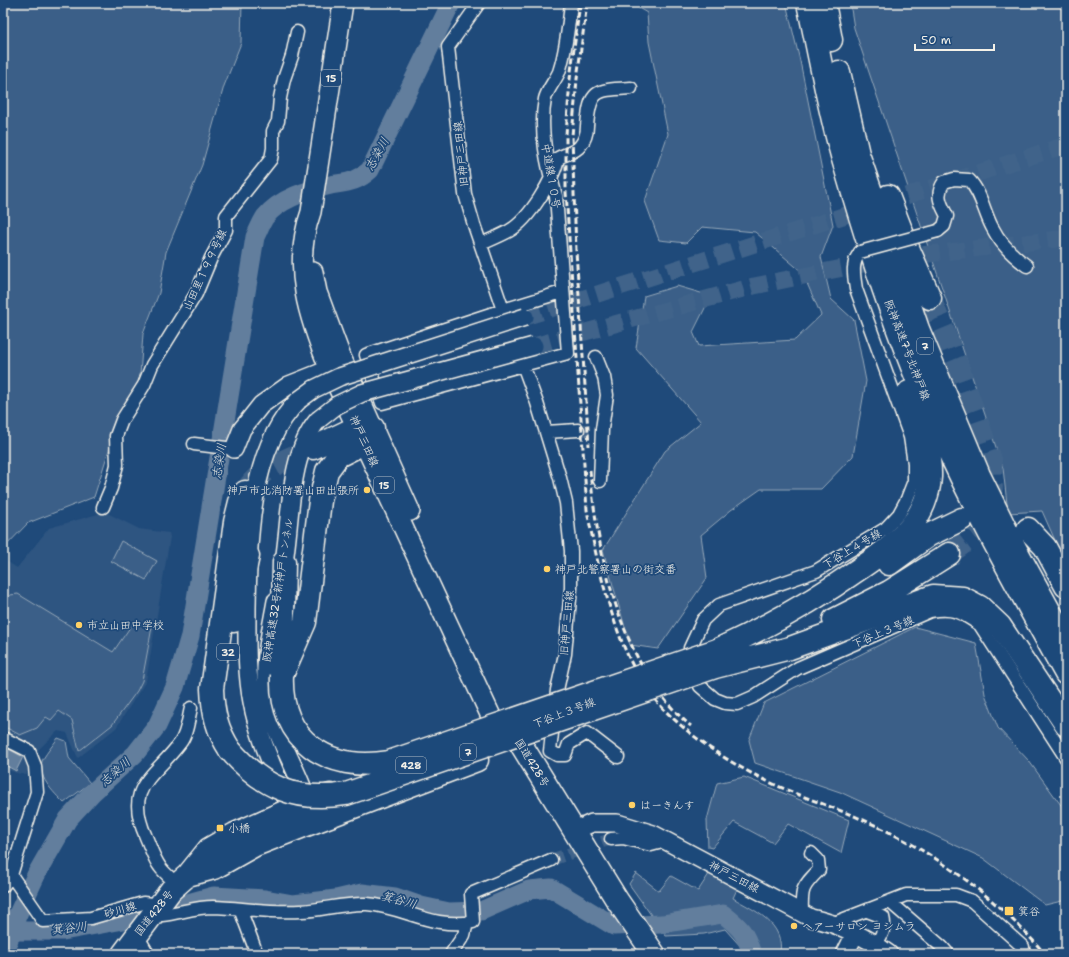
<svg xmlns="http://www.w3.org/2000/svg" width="1069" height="957" font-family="'Shantell Sans','Klee One',sans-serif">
  <rect width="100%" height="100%" fill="#1f4a7a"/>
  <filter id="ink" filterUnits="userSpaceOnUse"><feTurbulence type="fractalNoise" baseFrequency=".025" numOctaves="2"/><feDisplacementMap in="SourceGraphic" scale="8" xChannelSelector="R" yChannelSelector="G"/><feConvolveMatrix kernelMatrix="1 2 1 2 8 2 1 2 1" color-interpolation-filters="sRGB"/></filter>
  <g filter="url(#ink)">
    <!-- built -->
    <path fill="#2d5581" d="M105 512 139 529 169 533 170 537 146 681 116 728 78 758 67 733 58 731 39 749 27 775 16 773 3 768V564L8 562 17 568 49 528Z"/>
    <!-- green -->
    <path fill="#3a5f88" stroke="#97a8b8" d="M3 3H242L241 43 224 86 202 165 166 252 159 293 143 334 139 389 120 415 94 497 28 523 3 549Z
      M630 3H786L800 61 833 225 821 257 831 299 854 320 866 381 853 456 821 489H761L731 510 701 535 707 578 658 649 630 645 603 550 665 451 701 422 636 348 644 296 677 286 711 296 693 332 699 346 795 340 821 315 802 272 755 232 702 227 686 243 659 240 645 201 668 134 649 42 647 13Z
      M850 3H1066V565L1042 511 1008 513 1003 468 854 28Z
      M121 541 157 561 146 580 111 561Z
      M18 594 113 652 133 623 152 627 142 681 137 691 112 725 79 751 72 720 59 711 51 720 46 717 37 728 20 735 3 726V607L10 595Z
      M915 627 976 643 985 694 998 728 1029 761 1066 812V900L1045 905 983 858 840 792 755 763 749 740 764 703Z
      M58 738 66 741 69 758 90 783 64 803C54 793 35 775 43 759 47 752 53 745 58 738Z
      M744 777 849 820 841 853 788 824 773 843 734 822 712 848 708 847 707 820 717 783Z
      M636 873 659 891 671 876 698 891 709 874 738 887 733 898C755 911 785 923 780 954H745L742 948 725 929 704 934 666 936 629 884Z"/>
    <!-- water -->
    <path fill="#627e9d" stroke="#9cacbb" d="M3 746 23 757 16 771 3 764Z"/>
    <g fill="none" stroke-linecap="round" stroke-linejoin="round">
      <!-- river -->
      <path stroke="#627e9d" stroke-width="19" d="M12 931H63L129 919 214 896 265 899 293 904 336 899 362 893 395 897 421 906 449 912 481 911 529 890 551 888 614 926 662 924 723 914C741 928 745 932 752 954
        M4 954 17 916 37 873 68 819 92 793 135 754 157 726 175 687 190 636 255 237C258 231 261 223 265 217 280 198 308 190 331 185 348 182 357 182 370 170L451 3"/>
      <!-- street-tunnel -->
      <path stroke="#3f638a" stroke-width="12" stroke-dasharray="12 6" stroke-linecap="butt" d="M578 430H593
        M551 860 611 839"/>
      <!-- secondary-tunnel -->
      <path stroke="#3f638a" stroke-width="17" stroke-dasharray="17 8" stroke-linecap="butt" d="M525 317 1066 145
        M534 346 754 286 887 259 1066 238"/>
      <!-- highway-tunnel -->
      <path stroke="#3f638a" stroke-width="22" stroke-dasharray="22 11" stroke-linecap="butt" d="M930 298 956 361 991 459 992 487 987 510 976 534 949 554
        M249 486C265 466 290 458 313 448"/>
      <!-- street casing -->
      <g stroke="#f4f1e8" stroke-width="15">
        <path id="street" d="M479 3 448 47 465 194 474 225 503 310 366 355 382 403 523 365 537 403 560 478 566 503 571 551V588L565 654 557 690 550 751 557 755H565L569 744 587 733 618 757
          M938 231 944 226 947 216C941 204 935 195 944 182L954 179 969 180C981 192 984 212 992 227 1000 243 1013 256 1027 266
          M481 244C490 240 500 236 509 231 529 220 554 179 558 158 565 154 576 152 580 146 585 140 587 133 587 126 590 89 596 90 631 88
          M503 310 562 292
          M596 357 604 377 607 395 602 429 600 481
          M523 365 568 353 556 196C547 166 539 131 545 99 547 90 555 81 559 72 565 54 569 23 571 3
          M546 432 578 430
          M194 444 234 449
          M103 507 111 488 117 465 116 436 122 420 144 385 152 365 196 294 211 258 226 230V216L271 159 273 148V131L278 121 280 98 284 79 292 56 297 32
          M694 662 690 648 703 620 719 605 816 571 885 529 899 514 907 499 914 481V463L910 437 856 289C854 275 851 264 860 252
          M696 669 700 686 715 699 725 703 737 704 753 697 798 668 930 611C954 607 961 612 980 625L1066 758
          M3 738 29 751 35 766 37 792 11 875 43 921 91 918 143 903 153 904 162 915C179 913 196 907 213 907 242 908 272 913 301 911 323 910 344 903 367 904 406 907 430 929 473 922L471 894 551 860
          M611 839 623 838 651 845 666 841
          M177 884C172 879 165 874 160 867 154 859 150 846 146 837 123 786 154 778 180 743 187 734 188 720 191 708
          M3 886 11 875
          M890 902 942 947 948 954
          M240 909 257 954
          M867 911 883 917C886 928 882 935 876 944
          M802 914C801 889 802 887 819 870L818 860 811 853
          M834 923 906 895H956L972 901 1023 947
          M137 935 148 954
          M451 954 464 935 467 923"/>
      </g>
      <!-- secondary casing -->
      <g stroke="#f4f1e8" stroke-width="20">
        <path id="secondary" d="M234 449 242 429 261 405 289 385 342 364
          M282 573C292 526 286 458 318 420
          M276 601C270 635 261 670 269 704 276 739 299 770 308 804
          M285 796C272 765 258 735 252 702 246 671 247 639 247 608 248 543 249 448 299 400
          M574 831 592 823H617L653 834 811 918C839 924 866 937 889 954
          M845 954 855 934"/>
      </g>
      <!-- primary casing -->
      <g stroke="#f4f1e8" stroke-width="22">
        <path id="primary" d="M343 3 311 212C291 267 309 319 330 370L502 740
          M313 272 317 292 341 357 410 511"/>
      </g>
      <!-- highway casing -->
      <g stroke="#f4f1e8" stroke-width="25">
        <path id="highway" d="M808 3C820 57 829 113 845 166 868 246 894 326 927 403 967 496 1017 586 1066 674
          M824 3 831 40
          M839 72 858 154 918 329 979 475 1015 548 1066 641
          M888 196 908 248 930 298
          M1028 529 1045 547 1066 586
          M889 564 929 535 962 519
          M834 620 889 592 949 554
          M234 621 248 556
          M717 650C767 627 814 601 859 569 877 557 896 543 910 527 922 513 929 494 930 477 931 448 918 419 909 392
          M282 665 284 562
          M715 667 790 648 933 596 963 598 980 607 1000 626 1066 725
          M282 675 305 622 320 501 327 471 338 456 364 443 373 428 357 427 313 448
          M497 733H514L617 900 654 954
          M230 750C217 730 213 713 212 689L235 522 240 502 245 492
          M188 875 214 868 255 845 306 825 477 760
          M123 954 171 890 188 875 209 849 235 834 291 809 330 795"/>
      </g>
      <!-- street -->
      <use href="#street" stroke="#1f4a7a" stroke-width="12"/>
      <!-- secondary -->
      <use href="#secondary" stroke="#1f4a7a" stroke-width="17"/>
      <!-- primary -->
      <use href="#primary" stroke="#1f4a7a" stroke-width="19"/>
      <!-- highway -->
      <use href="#highway" stroke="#1f4a7a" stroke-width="22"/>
      <!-- rail -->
      <path stroke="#f4f1e8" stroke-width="3" stroke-dasharray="6 3" stroke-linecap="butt" d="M580 3 570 79 566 135V192L587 510C598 568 617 658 657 702 687 735 727 762 767 781 804 799 845 810 883 829 947 861 998 900 1045 954
        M587 3 577 79 572 136 576 251 589 446
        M590 470C597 554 621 669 691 726"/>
      <!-- street-bridge casing -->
      <g stroke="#f4f1e8" stroke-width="15" stroke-linecap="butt">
        <path id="street-bridge" d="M860 252 938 231"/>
      </g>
      <!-- secondary-bridge casing -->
      <g stroke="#f4f1e8" stroke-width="20" stroke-linecap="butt">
        <path id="secondary-bridge" d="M299 400 314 389 339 377 525 317
          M318 420 337 405 362 393 534 346"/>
      </g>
      <!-- highway-bridge casing -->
      <g stroke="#f4f1e8" stroke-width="25" stroke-linecap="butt">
        <path id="highway-bridge" d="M282 675C279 741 328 772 389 762L717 650
          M230 750C263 788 296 802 346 794L715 667"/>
      </g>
      <!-- street-bridge -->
      <use href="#street-bridge" stroke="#1f4a7a" stroke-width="12"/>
      <!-- secondary-bridge -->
      <use href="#secondary-bridge" stroke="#1f4a7a" stroke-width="17"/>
      <!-- highway-bridge -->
      <use href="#highway-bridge" stroke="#1f4a7a" stroke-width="22"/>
    </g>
  </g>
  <!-- markers -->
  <g fill="#ffd166" stroke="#1f4a7a" stroke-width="1.5">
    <circle cx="367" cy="490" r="4"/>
    <circle cx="547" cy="569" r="4"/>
    <circle cx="79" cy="625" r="4"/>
    <circle cx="632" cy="805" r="4"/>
    <rect x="216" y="824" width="8" height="8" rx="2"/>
    <rect x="1004" y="906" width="10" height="10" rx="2"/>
    <circle cx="794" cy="926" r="4"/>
  </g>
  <g text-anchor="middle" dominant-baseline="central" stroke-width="3.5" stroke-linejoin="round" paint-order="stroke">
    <!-- shield labels -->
    <g fill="#1f4a7a" stroke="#b4bfc7" stroke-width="1">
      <rect x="321" y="70" width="20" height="16" rx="3"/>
      <rect x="917" y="338" width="16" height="16" rx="3"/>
      <rect x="374" y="477" width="20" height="16" rx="3"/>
      <rect x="217" y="644" width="22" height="16" rx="3"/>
      <rect x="460" y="744" width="16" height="16" rx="3"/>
      <rect x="396" y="757" width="30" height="16" rx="3"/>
    </g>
    <g font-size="10" font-weight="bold" fill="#f4f1e8">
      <text x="331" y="78">15</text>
      <text x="925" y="346">7</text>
      <text x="384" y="485">15</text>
      <text x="228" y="652">32</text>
      <text x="468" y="752">7</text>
      <text x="411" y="765">428</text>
    </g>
    <!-- street labels -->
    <g font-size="11" fill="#f4f1e8" stroke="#1f4a7a">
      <text transform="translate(461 154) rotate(-96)">旧神戸三田線</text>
      <text transform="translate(551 176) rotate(80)">中道線１０号</text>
      <text transform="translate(205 270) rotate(-65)">山田里１９９号線</text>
      <text transform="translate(907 350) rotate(69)">阪神高速7号北神戸線</text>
      <text transform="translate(364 441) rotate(66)">神戸三田線</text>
      <text transform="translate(852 549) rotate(-31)">下谷上４号線</text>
      <text transform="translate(278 590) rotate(-81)">阪神高速32号新神戸トンネル</text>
      <text transform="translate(567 623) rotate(-85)">旧神戸三田線</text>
      <text transform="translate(883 632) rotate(-23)">下谷上３号線</text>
      <text transform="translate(564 713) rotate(-21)">下谷上３号線</text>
      <text transform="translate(532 763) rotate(58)">国道428号</text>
      <text transform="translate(734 877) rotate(28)">神戸三田線</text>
      <text transform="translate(120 910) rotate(-16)">砂川線</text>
      <text transform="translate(154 913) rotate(-52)">国道428号</text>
    </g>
    <!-- poi labels -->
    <g font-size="11" fill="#f4f1e8" stroke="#1f4a7a" text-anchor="start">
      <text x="359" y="490" text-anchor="end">神戸市北消防署山田出張所</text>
      <text x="555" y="569">神戸北警察署山の街交番</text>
      <text x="87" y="625">市立山田中学校</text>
      <text x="640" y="805">はーきんす</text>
      <text x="228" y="828">小橋</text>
      <text x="1018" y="911">箕谷</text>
      <text x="802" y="926">ヘアーサロン ヨシムラ</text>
    </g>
    <!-- water labels -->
    <g font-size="12" font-style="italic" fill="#dee0dd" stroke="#1f4a7a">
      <text transform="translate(377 154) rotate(-61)">志染川</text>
      <text transform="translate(219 461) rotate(-81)">志染川</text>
      <text transform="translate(115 772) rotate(-42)">志染川</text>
      <text transform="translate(399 900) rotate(15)">箕谷川</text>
      <text transform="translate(69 928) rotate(-6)">箕谷川</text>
    </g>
  </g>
  <!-- margin -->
  <rect width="1069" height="957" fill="none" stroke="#1f4a7a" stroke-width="16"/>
  <rect x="8" y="8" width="1053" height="941" fill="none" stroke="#f4f1e8" stroke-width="1.5" filter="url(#ink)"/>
  <!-- scale -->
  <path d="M915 44v6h79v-6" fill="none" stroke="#f4f1e8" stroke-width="2"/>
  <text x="921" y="44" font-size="12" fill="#f4f1e8" stroke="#1f4a7a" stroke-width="3" paint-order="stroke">50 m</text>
</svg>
